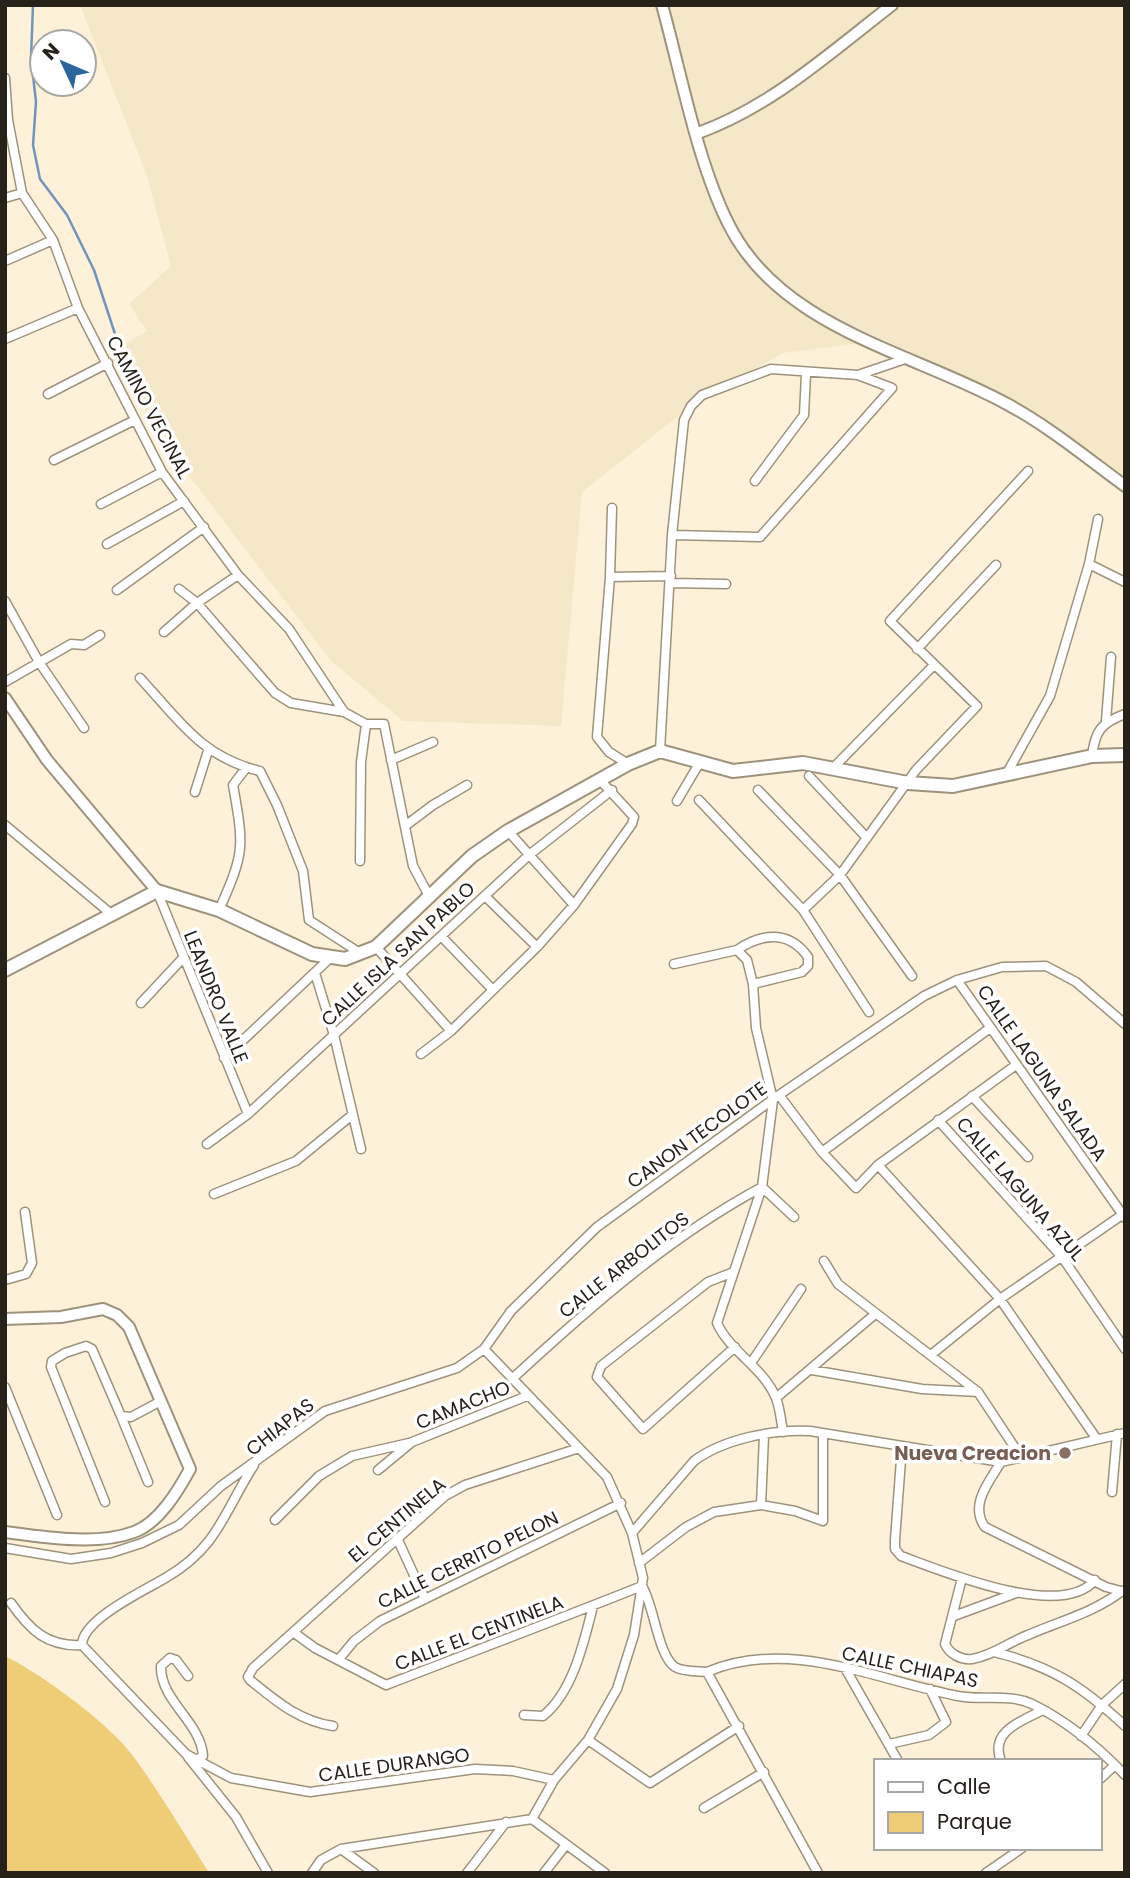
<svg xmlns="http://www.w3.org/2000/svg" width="1130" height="1878" font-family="Poppins,sans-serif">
  <rect width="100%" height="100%" fill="#fdf2d9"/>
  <!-- built -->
  <path fill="#f5e8c8" d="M80 5H1125V486L1020 409 879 341 783 353 695 403 582 492 561 726 403 721 331 661 189 476 108 354 147 331 129 304 171 266 147 176Z"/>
  <!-- green -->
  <path fill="#efcd77" d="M5 1656C43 1675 112 1725 136 1760 162 1796 185 1835 209 1873H5Z"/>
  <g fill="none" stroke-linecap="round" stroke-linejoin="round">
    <!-- stream -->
    <path stroke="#7394ba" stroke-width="2.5" d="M33 5 31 58 36 102 33 145 40 179 67 215 94 270 117 340"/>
    <!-- minor casing -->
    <g stroke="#9d937d" stroke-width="11">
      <path id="minor" d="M5 78 8 120 22 193 53 240 78 308 162 472 238 575 289 629 344 712 366 724H384L413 866 429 896
        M5 198 22 193
        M5 261 53 240
        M5 339 78 308
        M858 375 908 358
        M48 394 108 363
        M54 460 135 420
        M755 481 804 415 806 374
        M101 504 162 472
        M107 544 184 501
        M1089 564 1125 582
        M610 577 612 508
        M670 583 726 584
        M179 589 197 603 275 693 291 703 344 712
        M117 590 204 527
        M5 601 39 662 84 728
        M164 632 197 603 238 575
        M917 649 996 565
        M140 678C179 720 201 757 260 771L277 805 303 871 309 920 360 953
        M5 682 71 644 84 645 100 635
        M1106 721 1111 657
        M660 751 672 535 684 420 691 406 702 395 771 369 858 375 892 388 760 537 672 535
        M1092 756C1095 731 1101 723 1125 714
        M391 760 433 742
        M628 764 609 752 597 737 610 577 671 576
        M835 766 934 665
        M1007 773 1050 696 1089 564 1098 519
        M809 776 867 838
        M758 790 840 875 912 976
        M195 792 208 751
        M699 800 803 910 869 1012
        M677 801 700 762
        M5 825 110 913
        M405 826 433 805 467 785
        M508 831 574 905
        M360 861 361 762 366 724
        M157 891 248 1114
        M485 896 537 947
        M219 910C245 852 244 847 233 785L246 768
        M803 910 840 875 916 770 977 706 890 621 1028 471
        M441 936 493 990
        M376 947 451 1031
        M737 950C762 933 789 930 808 957V966L802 972 753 984
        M674 964 737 950 747 960 753 984 756 1028 773 1100 762 1187 717 1323C730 1352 764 1368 776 1398 780 1408 781 1421 783 1432
        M315 973 334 1035 361 1149
        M957 980 1125 1218
        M141 1003 183 958
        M421 1054 451 1031 537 947 574 905 632 824 634 817 600 780
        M224 1058 329 959
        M779 1095 822 1152 856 1188 878 1165 1016 1065
        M972 1096 1028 1157
        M938 1120 1062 1257 1125 1349
        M207 1144 248 1114 529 855 612 790
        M822 1152 990 1028
        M878 1165 1000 1299 1096 1438
        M762 1187 794 1217
        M214 1194 296 1161 352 1115
        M824 1261 838 1284 978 1392 1021 1457
        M731 1273 708 1282 601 1366 597 1377 643 1429 735 1347
        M5 1280 26 1274 32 1263 25 1212
        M484 1349 607 1477 632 1533 643 1578 634 1635 617 1689 588 1740 554 1780 532 1819
        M932 1354 1000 1299 1122 1215
        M751 1363 801 1289
        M812 1370 922 1389 978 1392
        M512 1379C589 1308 669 1237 762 1187
        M5 1387 57 1515
        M776 1398 874 1315
        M121 1416 148 1482
        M902 1446 895 1540V1549L901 1556C942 1571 1061 1621 1095 1580
        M1001 1462C989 1482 969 1505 985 1527L1106 1587 1125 1592
        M378 1470 412 1442 527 1396
        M1112 1492 1117 1434
        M105 1502 51 1367 52 1361 65 1353 86 1346 92 1349 121 1416 131 1417 161 1401
        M761 1505 764 1436
        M275 1520 319 1476 352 1456 409 1443
        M632 1533 694 1461C723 1439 774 1429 810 1431L1001 1462 1125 1433
        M397 1538 425 1599
        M5 1548 71 1559 111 1553 142 1543 179 1525 221 1486 325 1411 457 1368 484 1349 511 1311 597 1227 779 1095 924 996 957 980 1002 967 1046 966 1076 982 1125 1024
        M639 1563 686 1527 714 1512 761 1505 795 1511 823 1521V1433
        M962 1578 945 1644C950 1655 962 1660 972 1659 992 1656 1009 1642 1028 1635 1060 1621 1093 1613 1122 1591
        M11 1603C30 1630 47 1647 82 1645
        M954 1616 1016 1593
        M293 1632 315 1648 386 1685C471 1652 557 1620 642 1586 654 1605 658 1656 675 1667 683 1672 697 1671 707 1672L818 1873
        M82 1645 186 1754 231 1778 310 1792 475 1769 513 1771 554 1780
        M82 1645C82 1619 146 1590 167 1577 218 1547 224 1512 254 1465
        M994 1652C1051 1666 1082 1686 1125 1726
        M339 1659 354 1641 380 1621 621 1503
        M845 1668 898 1761
        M707 1672C789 1637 876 1680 958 1696 982 1701 1008 1693 1032 1704 1065 1720 1099 1748 1125 1775
        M188 1676 176 1660 170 1658 161 1666C160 1701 201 1722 203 1756L196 1760
        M524 1715 543 1716C573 1692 584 1642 593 1606
        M333 1726C299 1721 276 1701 250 1680L248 1677 253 1668 445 1496 465 1485 579 1448
        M1081 1736 1102 1705 1125 1684
        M588 1740 650 1783 739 1726
        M889 1744 929 1735 946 1722 930 1689
        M188 1757 236 1817 268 1873
        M1001 1761C989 1731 1022 1721 1043 1710
        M1100 1779 1115 1765
        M704 1808 764 1772
        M532 1819 605 1873
        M341 1849 374 1873
        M312 1873 321 1860 341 1849 532 1819
        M467 1873 506 1822
        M544 1873 565 1846
        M986 1873 1022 1848"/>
    </g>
    <!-- tertiary casing -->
    <g stroke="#9d937d" stroke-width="14">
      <path id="tertiary" d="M662 5C681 73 697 161 728 223 780 329 913 352 1007 404 1048 426 1087 458 1125 486
        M698 133C771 107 831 52 892 5
        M5 698 47 760 157 891
        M5 1319 61 1317 103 1309 117 1315 129 1327 190 1469C178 1491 159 1523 134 1532 97 1546 43 1537 5 1532"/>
    </g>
    <!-- secondary casing -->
    <g stroke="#9d937d" stroke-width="16">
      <path id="secondary" d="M5 970 157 891 219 910 312 954 345 959 376 947 472 856 508 831 628 764 660 751 733 771 803 763 908 783 953 786 1092 756 1125 755"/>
    </g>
    <!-- minor -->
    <use href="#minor" stroke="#fff" stroke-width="8"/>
    <!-- tertiary -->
    <use href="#tertiary" stroke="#fff" stroke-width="10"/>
    <!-- secondary -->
    <use href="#secondary" stroke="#fff" stroke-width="12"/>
  </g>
  <!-- markers -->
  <circle fill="#8d6e63" stroke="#fff" stroke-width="2.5" cx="1065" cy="1453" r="7"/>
  <g text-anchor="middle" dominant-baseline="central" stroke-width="7" stroke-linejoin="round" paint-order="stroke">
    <!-- street labels -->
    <g font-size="19" fill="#262219" stroke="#fff">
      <text transform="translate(149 407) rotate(62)">CAMINO VECINAL</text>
      <text transform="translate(398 954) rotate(-43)">CALLE ISLA SAN PABLO</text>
      <text transform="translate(216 997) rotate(68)">LEANDRO VALLE</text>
      <text transform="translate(1042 1073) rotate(55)">CALLE LAGUNA SALADA</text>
      <text transform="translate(697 1135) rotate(-36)">CANON TECOLOTE</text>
      <text transform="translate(1020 1189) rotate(49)">CALLE LAGUNA AZUL</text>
      <text transform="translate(624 1265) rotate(-38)">CALLE ARBOLITOS</text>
      <text transform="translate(463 1405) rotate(-22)">CAMACHO</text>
      <text transform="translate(280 1427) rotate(-38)">CHIAPAS</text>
      <text transform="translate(397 1520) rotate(-40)">EL CENTINELA</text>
      <text transform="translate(468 1560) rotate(-26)">CALLE CERRITO PELON</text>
      <text transform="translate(479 1633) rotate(-21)">CALLE EL CENTINELA</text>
      <text transform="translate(910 1667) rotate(12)">CALLE CHIAPAS</text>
      <text transform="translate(394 1765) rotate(-8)">CALLE DURANGO</text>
    </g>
    <!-- education labels -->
    <g font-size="19" font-weight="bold" fill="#785e54" stroke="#fff" text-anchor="end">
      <text x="1051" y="1453">Nueva Creacion</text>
    </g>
  </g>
  <!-- border -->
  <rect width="1130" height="1878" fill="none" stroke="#262219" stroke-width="14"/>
  <!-- legend -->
  <rect x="874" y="1759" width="228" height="91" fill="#ffffff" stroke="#a8a7a3" stroke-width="2"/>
  <rect x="888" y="1782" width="35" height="10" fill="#ffffff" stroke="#a8a7a3" stroke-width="2"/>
  <text x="937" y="1794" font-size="21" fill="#262219">Calle</text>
  <rect x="888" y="1812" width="35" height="21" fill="#efcd77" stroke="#a8a7a3" stroke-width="2"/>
  <text x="937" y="1829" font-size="21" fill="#262219">Parque</text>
  <!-- north arrow -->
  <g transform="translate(63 63) rotate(314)"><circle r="33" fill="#ffffff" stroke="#a8a7a3" stroke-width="2"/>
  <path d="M0-5L12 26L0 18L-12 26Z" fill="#2a659c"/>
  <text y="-10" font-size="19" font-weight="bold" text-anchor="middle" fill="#262219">N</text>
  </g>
</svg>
